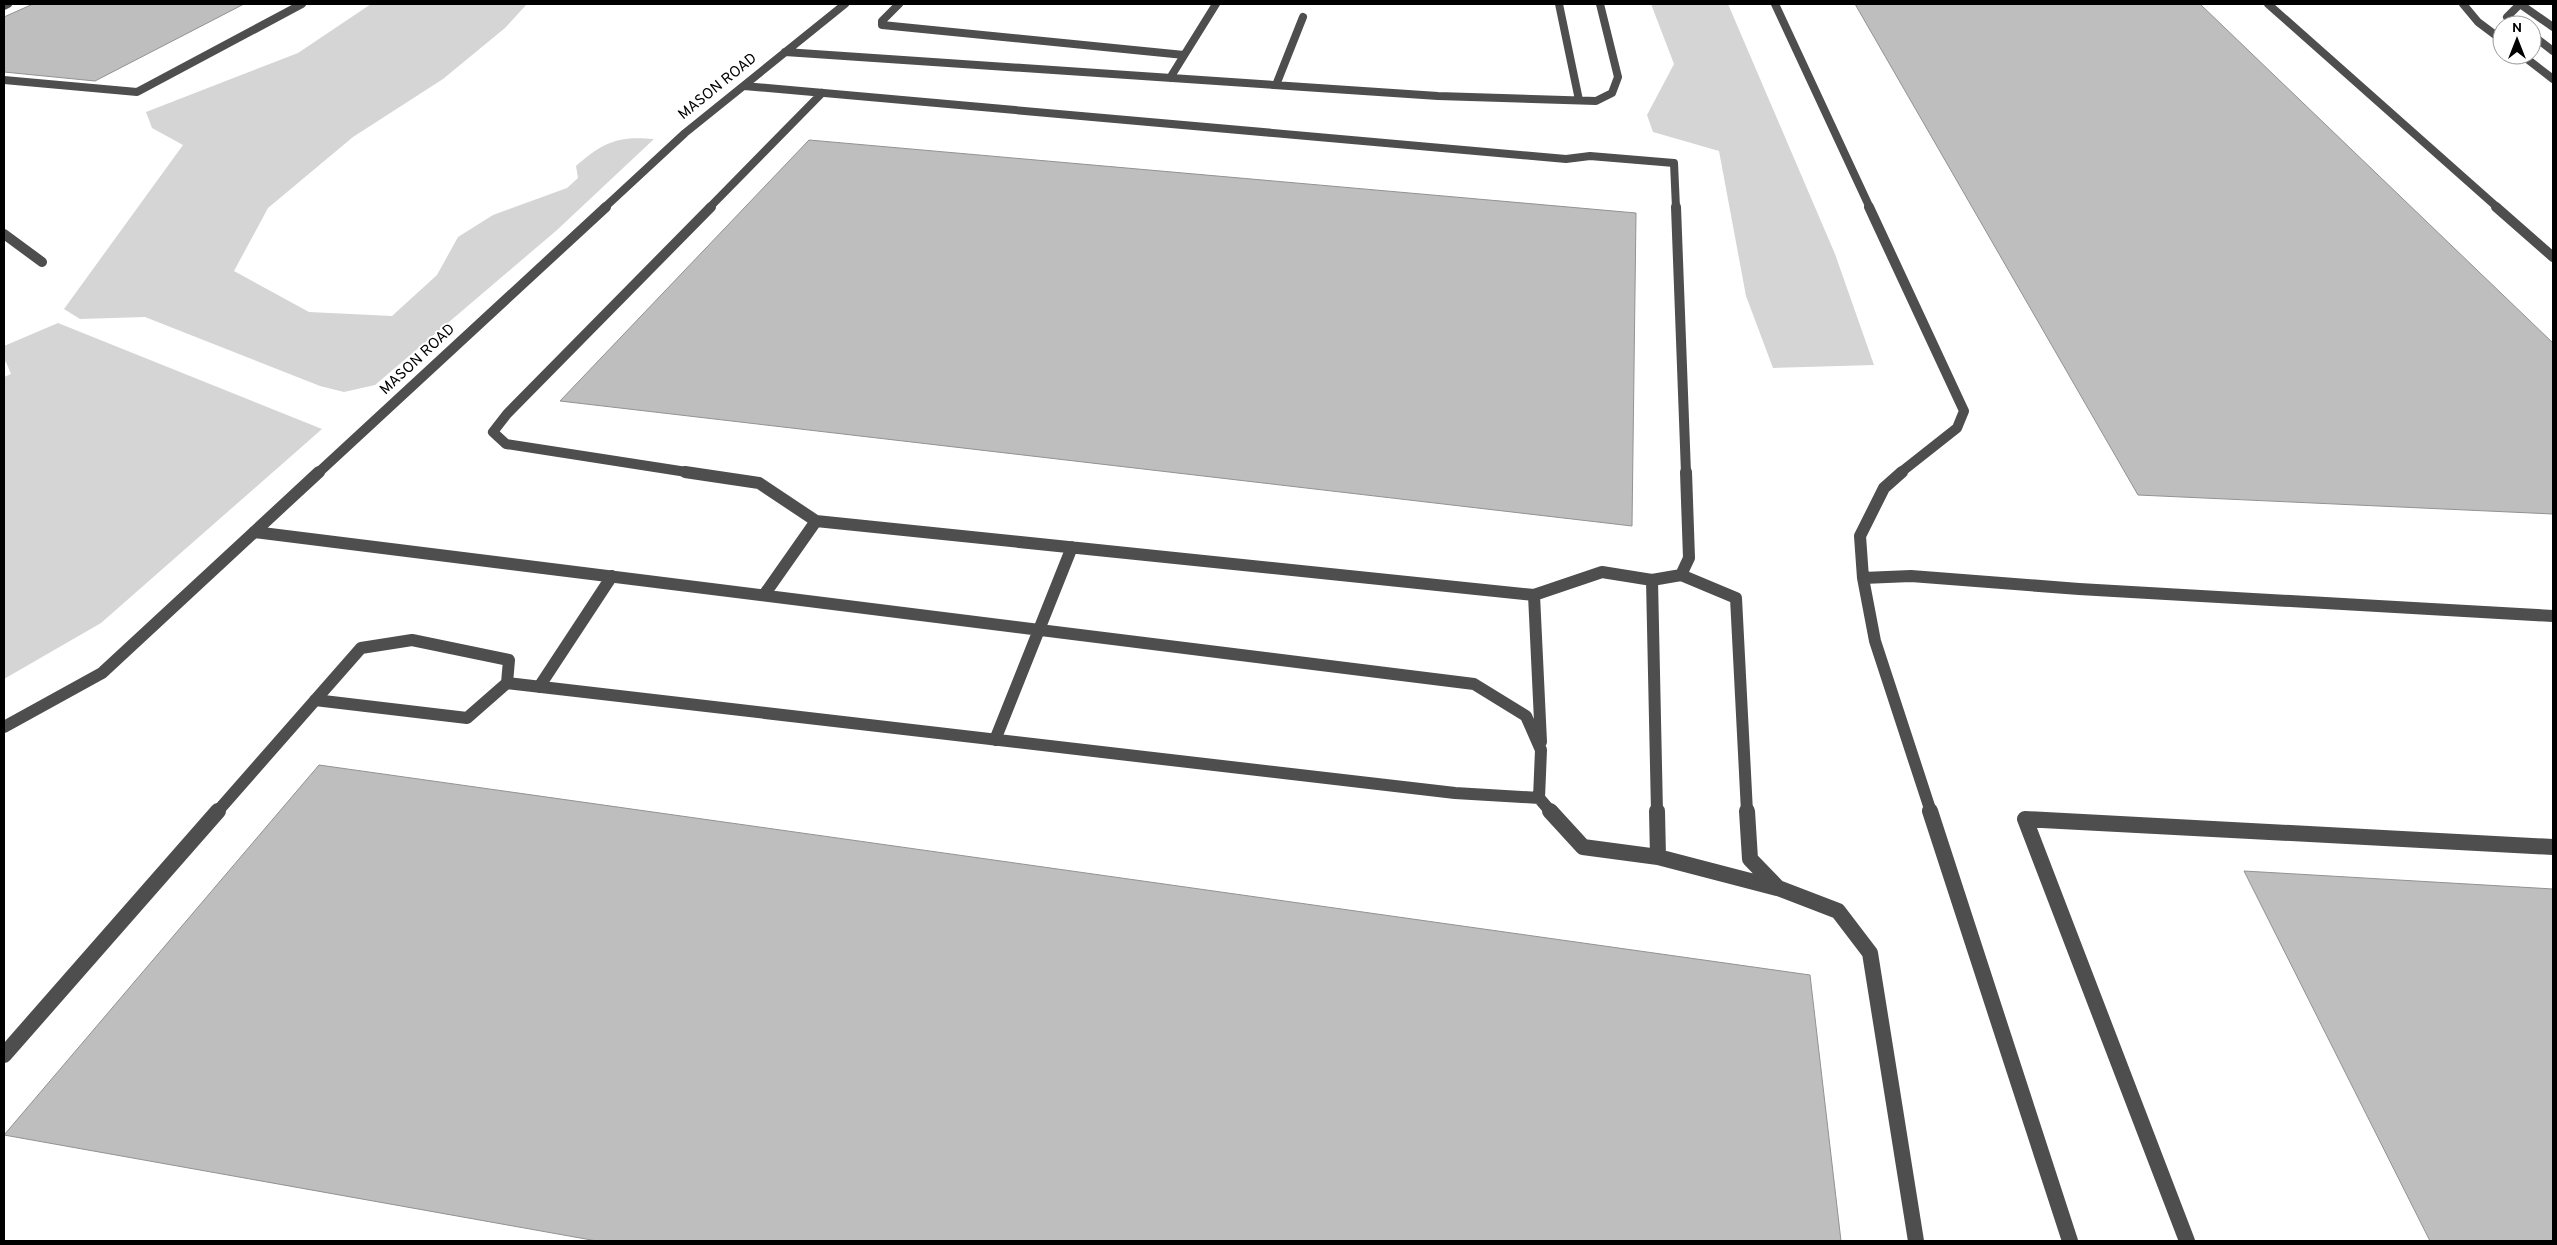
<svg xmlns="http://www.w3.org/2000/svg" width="2557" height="1245" font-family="Overpass,sans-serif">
  <rect width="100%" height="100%" fill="#fff"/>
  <!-- green -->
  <path fill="#d5d5d5" d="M371 4H527L505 28 443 79 353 137 268 208 234 271 309 312 392 316 437 275 458 237 493 215 567 188 578 178 576 166C604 142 617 136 654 139L557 230 375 385 344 392 320 386 145 317 80 319 64 309 183 145 152 128 146 112 298 53Z
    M1651 4H1728L1835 254 1874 365 1773 368 1746 296 1719 151 1653 132 1647 115 1674 64Z
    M58 323 322 429 101 623 4 679V377L11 374 6 362 4 363V346Z"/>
  <!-- building -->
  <path fill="#bebebe" stroke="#929292" d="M33 4H244L95 81 4 72V17Z
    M1855 4H2200L2553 343V514L2138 495Z
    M809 140 1636 213 1632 526 560 401Z
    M319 765 1810 975 1841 1241H597L4 1135Z
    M2244 871 2553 889V1241H2430Z"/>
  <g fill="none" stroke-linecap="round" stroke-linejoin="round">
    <!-- minor-far3 -->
    <path stroke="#4e4e4e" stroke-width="8" d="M899 4 882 21V25L1184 55
      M1559 4 1579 100
      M1775 4 1870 208
      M2268 4 2498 208
      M2463 4 2478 22 2502 40
      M4 6 8 4
      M2518 25 2507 17 2520 4 2553 27
      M2532 35 2553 51
      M785 52 1438 96 1596 101 1612 93 1618 77 1600 4
      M2522 55 2553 79
      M1170 78 1216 4
      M4 80 137 92 302 4
      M1276 85 1303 17
      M744 86 1566 159 1590 156 1674 163 1676 208
      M604 208 685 133 845 4
      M709 208 822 93"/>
    <!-- minor-far2 -->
    <path stroke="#4e4e4e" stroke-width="10" d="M1676 207 1686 473
      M1869 207 1964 411 1957 428 1900 473
      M2496 207 2553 257
      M4 234 42 262
      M318 473 606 207
      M693 473 506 444 493 432 507 414 711 207"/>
    <!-- minor-far1 -->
    <path stroke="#4e4e4e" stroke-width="12" d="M685 472 759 483 816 521 1534 595 1602 572 1652 580 1681 575 1689 558 1686 472
      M1681 575 1736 598 1747 812
      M1863 578 1860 536 1884 488 1902 472
      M1652 580 1657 812
      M764 595 816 521
      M1534 595 1541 742
      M539 687 612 576
      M315 700 467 718 507 683
      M4 727 102 673 319 472
      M995 740 1072 547
      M1539 798 1551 812
      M217 812 361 648 412 640 509 660 507 683 1455 793 1539 798 1541 750 1526 716 1474 684 254 532
      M1931 812 1875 641 1863 578 1911 576 2079 589 2553 616"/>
    <!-- minor -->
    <path stroke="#4e4e4e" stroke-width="16" d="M1550 811 1583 847 1658 857 1777 888
      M1657 811 1658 857
      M1747 811 1750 859 1778 888 1838 911 1870 953 1916 1241
      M1930 811 2070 1241
      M4 1055 218 811
      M2187 1241 2025 819 2553 847"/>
  </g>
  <g text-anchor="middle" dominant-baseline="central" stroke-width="4" stroke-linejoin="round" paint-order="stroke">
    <!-- street labels -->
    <g font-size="15" fill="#000" stroke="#fff">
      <text transform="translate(718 87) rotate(-39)">MASON ROAD</text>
      <text transform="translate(418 360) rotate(-43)">MASON ROAD</text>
    </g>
  </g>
  <!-- border -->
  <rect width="2557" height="1245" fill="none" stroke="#000000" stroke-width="10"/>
  <!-- north arrow -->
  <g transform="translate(2517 40)"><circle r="24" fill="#ffffff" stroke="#999999"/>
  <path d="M0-4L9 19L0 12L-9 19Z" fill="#000000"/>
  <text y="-8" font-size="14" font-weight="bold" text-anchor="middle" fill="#000000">N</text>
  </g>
</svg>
